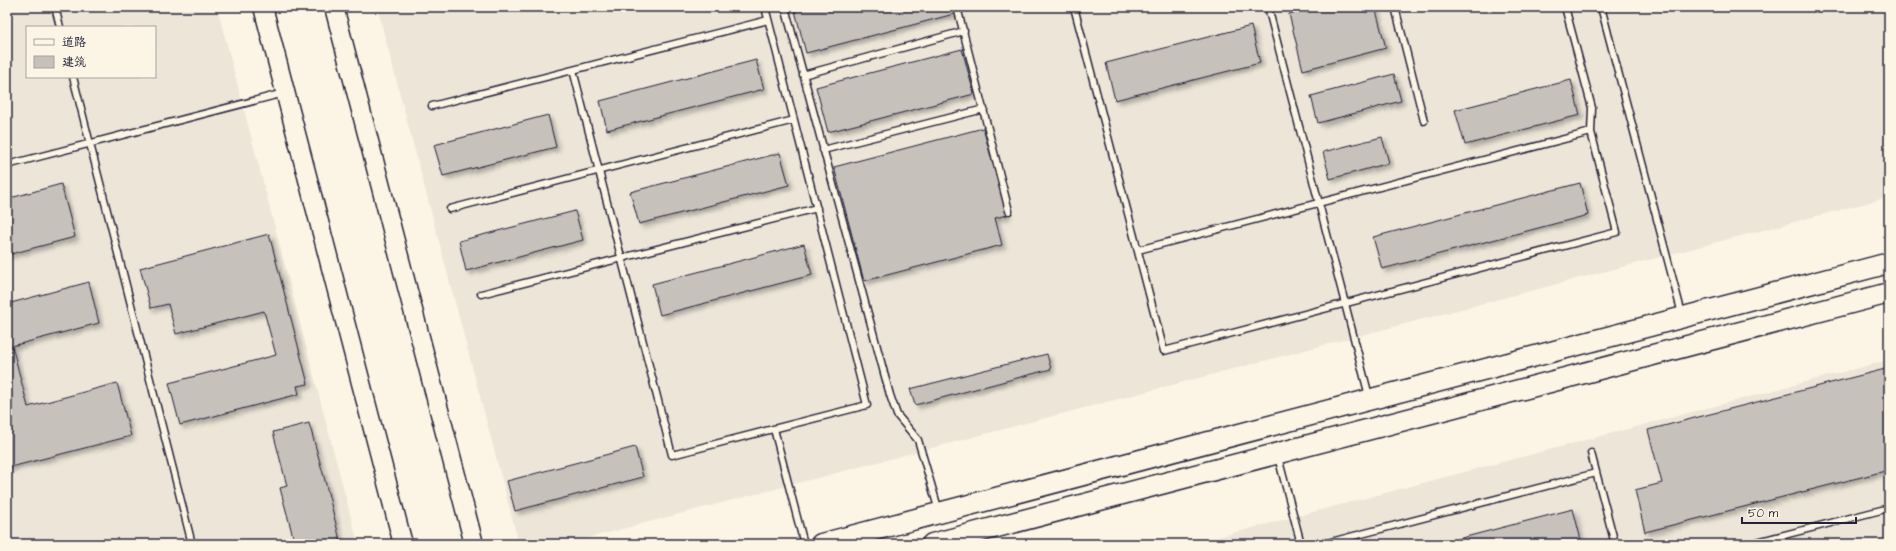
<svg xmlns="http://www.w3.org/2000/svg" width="1896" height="551" font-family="'Architects Daughter','LXGW WenKai TC',sans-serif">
  <defs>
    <filter id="shadow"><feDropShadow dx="3.5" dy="3.5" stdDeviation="2" flood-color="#0004"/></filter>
  </defs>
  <rect width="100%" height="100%" fill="#fcf5e5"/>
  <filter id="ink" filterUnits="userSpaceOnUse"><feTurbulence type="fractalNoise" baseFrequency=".025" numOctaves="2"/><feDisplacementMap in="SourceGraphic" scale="8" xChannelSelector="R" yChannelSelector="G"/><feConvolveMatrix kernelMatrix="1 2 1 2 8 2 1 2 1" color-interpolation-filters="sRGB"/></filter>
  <g filter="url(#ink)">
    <!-- built -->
    <path fill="#ece5d8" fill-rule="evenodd" d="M7 7H217L358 544H7ZM27 27H155V77H27Z
      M377 7H1889V197L565 544H519Z
      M1889 360V544H1192Z"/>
    <!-- building -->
    <path fill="#c6c1bb" stroke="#22223b" filter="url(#shadow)" d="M794 7H953L954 14 806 53Z
      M1316 7H1375L1386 48 1303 70 1289 14Z
      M1251 26 1260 63 1115 100 1106 63Z
      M962 49 974 94 828 132 816 87Z
      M756 60 764 89 607 130 600 101Z
      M1394 74 1401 101 1318 123 1311 96Z
      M1571 80 1580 115 1465 145 1455 110Z
      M548 115 556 147 443 176 434 145Z
      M983 128 1007 215 995 218 1002 245 864 281 834 167Z
      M1382 137 1389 163 1330 179 1323 152Z
      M780 153 789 185 639 224 630 192Z
      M1580 183 1588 215 1382 269 1373 237Z
      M61 184 75 237 7 255V199Z
      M575 211 583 240 466 271 459 241Z
      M269 234 308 384 297 386 299 394 180 425 169 383 276 355 264 311 176 334 168 304 151 308 140 268Z
      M804 244 812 275 660 315 652 284Z
      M89 282 99 323 12 346 28 407 117 383 131 436 7 468V304Z
      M1047 354 1051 369 915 405 910 389Z
      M1889 368V470L1645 532 1635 490 1662 483 1648 430Z
      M309 423 324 477 341 544H295L280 488 287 486 273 432Z
      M635 447 643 477 515 511 507 481Z
      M1573 509 1582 544H1455L1454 540Z"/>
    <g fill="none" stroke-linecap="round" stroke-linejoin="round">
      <!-- lane casing -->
      <g stroke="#22223b" stroke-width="9">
        <path id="lane" d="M55 7 60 27
          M785 7 890 395 897 415 918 440 939 511
          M957 7 1009 211
          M1074 7 1164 351 1617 232 1591 132 1592 108 1565 7
          M1268 7 1369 396
          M1395 7 1424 121
          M1601 7 1682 314
          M573 70 672 455 867 405 765 7
          M803 75 964 31
          M73 77 192 544
          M432 106 768 20
          M823 150 984 109
          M7 165 284 93
          M450 209 794 120
          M1138 250 1591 132
          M481 294 817 208
          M774 429 804 544
          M1591 453 1615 544
          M1278 457 1301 544
          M1323 544 1596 473
          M1749 544 1889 508"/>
      </g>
      <!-- secondary casing -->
      <g stroke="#22223b" stroke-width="21">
        <path id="secondary" d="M263 7 403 544
          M334 7 474 544"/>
      </g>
      <!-- primary casing -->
      <g stroke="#22223b" stroke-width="23">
        <path id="primary" d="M821 544 1889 263
          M932 544 1889 293"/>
      </g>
      <!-- lane -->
      <use href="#lane" stroke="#fcf5e5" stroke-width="6"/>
      <!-- secondary -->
      <use href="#secondary" stroke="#fcf5e5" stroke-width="18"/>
      <!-- primary -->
      <use href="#primary" stroke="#fcf5e5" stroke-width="20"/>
    </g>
  </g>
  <!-- margin -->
  <rect width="1896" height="551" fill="none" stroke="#fcf5e5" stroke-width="24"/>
  <rect x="12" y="12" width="1872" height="527" fill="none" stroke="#22223b" stroke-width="1.5" filter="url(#ink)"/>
  <!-- legend -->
  <rect x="26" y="26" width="130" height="52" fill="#fcf5e5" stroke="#a5a1a1"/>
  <rect x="34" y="39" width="20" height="6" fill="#fcf5e5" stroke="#a5a1a1"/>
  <text x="62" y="46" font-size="12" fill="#22223b">道路</text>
  <rect x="34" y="56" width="20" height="12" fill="#c6c1bb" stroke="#a5a1a1"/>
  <text x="62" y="66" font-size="12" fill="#22223b">建筑</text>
  <!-- scale -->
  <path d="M1742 517v6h114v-6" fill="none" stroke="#22223b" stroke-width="2"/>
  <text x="1748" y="517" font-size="12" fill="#22223b" stroke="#fcf5e5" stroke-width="3" paint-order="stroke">50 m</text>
</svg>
